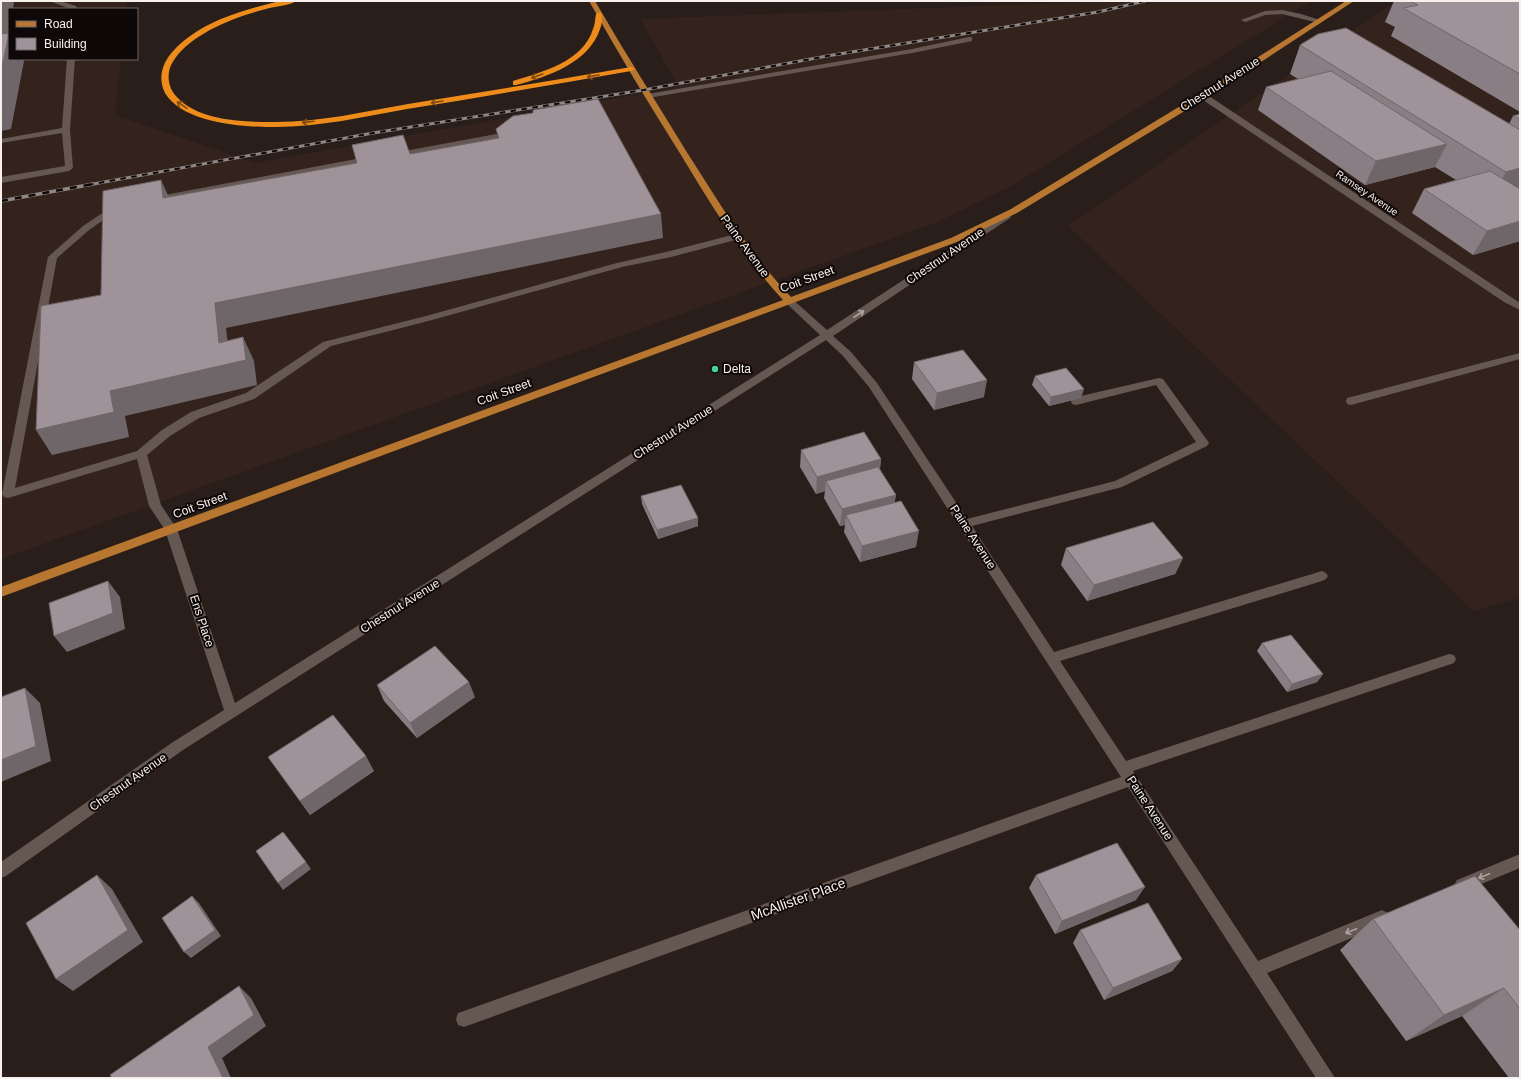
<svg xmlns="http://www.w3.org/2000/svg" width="1521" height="1079" font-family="Arial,sans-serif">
  <rect width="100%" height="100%" fill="#291e1a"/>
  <!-- built -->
  <path fill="#34231c" d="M1 1H127L126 9H9V59H121L115 115 255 163 679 87 640 19 1090 2 1311 1 1013 185 940 221 1 559Z
    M1396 1 1520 2V598L1474 611 1068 226Z"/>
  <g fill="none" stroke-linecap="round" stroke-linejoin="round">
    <!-- minor -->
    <path fill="#655853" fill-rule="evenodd" d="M49 1H60L76 6 77 9H71Z
      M1282 10 1301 14 1323 21 1319 23 1282 14 1265 15 1245 22 1241 20 1265 11Z
      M969 37H972V41L912 53 648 98 644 96 648 94 912 49Z
      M67 59H75L70 130 73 168 69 171 1 183V177L65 166 62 133 1 143V139L62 128Z
      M1200 94H1206L1520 303V310L1504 302 1200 98Z
      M513 131H516V135L394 157 390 155 394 153Z
      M372 156 376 159 375 161 154 203 150 200 154 197Z
      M116 204 119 205 120 207 119 209 89 230 57 258 15 488 137 451 162 430 191 412 246 393 323 342 426 316 617 263 670 251 736 234 741 237 739 239 671 257 622 267 432 320 331 346 254 399 199 418 170 436 147 455 161 505 177 529 235 703 820 335 785 302 783 300 785 298H791L827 330 1004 214H1010L1011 216 1010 218 833 336 851 352 877 383 967 519 1115 481 1196 442 1156 385 1076 405 1072 404 1071 401 1072 398 1159 378 1163 379 1207 440 1209 443 1207 446 1122 487 972 526 1054 652 1322 571 1326 573 1328 576 1326 579 1322 581 1060 661 1126 761 1449 654 1454 655 1456 659 1454 663 1133 771 1258 961 1382 910 1388 913 1390 918 1388 923 1267 973 1335 1078H1316L1128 787 464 1027 458 1025 456 1019 458 1013 464 1011 1121 777 869 387 843 356 826 340 183 750 6 876 1 878V862L173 742 224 710 165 530 149 506 137 459 8 498 4 497 2 494 48 257 83 226Z
      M1520 353V359L1351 405 1347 404 1346 401 1347 398 1351 397Z
      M1520 854V868L1462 892 1457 890 1454 885 1457 880Z"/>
    <!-- major -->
    <path fill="#b77731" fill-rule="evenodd" d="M589 1H595C625 53 657 103 688 154 720 204 750 254 791 297L951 238 1011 209 1200 94 1346 1H1354L1206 98 1017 213 957 242 1 597V587L783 300C742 256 712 206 681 155 649 104 618 53 589 1Z"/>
    <!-- highway -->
    <path fill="#ee8c1b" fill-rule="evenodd" d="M280 1H296C289 6 275 6 266 9 235 17 192 33 174 60 166 71 167 86 176 96 197 120 240 122 270 122 317 123 362 112 408 104 482 92 557 80 631 67L635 69 631 71C557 84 482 97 407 109 362 117 316 128 269 127 240 127 182 122 165 93 157 77 163 61 175 49 202 21 243 10 280 1Z
      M599 12 602 14C602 19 602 25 600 29 589 63 547 77 516 85H513V81C542 72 583 62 593 29 595 25 595 19 596 14Z"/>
    <!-- rail-far1 casing -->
    <g stroke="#908683" stroke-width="3">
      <path id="rail-far1" d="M88 185 373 133 644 90 827 56 1098 12 1145 1"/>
    </g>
    <!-- rail casing -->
    <g stroke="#908683" stroke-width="3.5">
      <path id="rail" d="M1 201 93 184"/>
    </g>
    <!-- rail-far1 -->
    <use href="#rail-far1" stroke="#0e0908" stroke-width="2" stroke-dasharray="5.5" stroke-linecap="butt"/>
    <!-- rail -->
    <use href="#rail" stroke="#0e0908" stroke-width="2.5" stroke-dasharray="7" stroke-linecap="butt"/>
  </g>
  <!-- wall -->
  <path fill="#897e83" d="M1394 1H1520V112L1391 36 1395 27 1385 22Z
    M1300 45 1509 124 1513 116 1520 114V241L1473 255 1412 213 1424 189 1456 180 1435 167 1365 185 1258 110 1266 87 1298 79 1290 74Z
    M914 362 984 397 934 410 912 379Z
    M1035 376 1081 398 1049 406 1032 385Z
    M801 450 881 459 880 469 896 495 894 503 916 547 860 562 844 532 845 525 840 526 824 498 825 491 816 494 800 467Z
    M641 496 698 518V526L658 539 642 504Z
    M1066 548 1183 558 1175 574 1087 601 1061 565Z
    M1262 643 1323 674 1317 682 1287 692 1257 651Z
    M377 685 475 697 417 738 384 701Z
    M268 757 374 771 310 815Z
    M1036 875 1136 900 1055 934 1029 888Z
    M1373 919 1520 930V1078H1509L1462 1016 1406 1041 1340 950Z
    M1080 930 1182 959 1172 971 1104 1000 1073 943Z"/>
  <!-- shaded-wall -->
  <path fill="#6f666a" d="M1 1H14L13 9H9V30L6 50 9 34V59H23L24 61 11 129 1 131Z
    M1447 144 1435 167 1365 185 1376 161Z
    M1520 168V193L1489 202 1506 172Z
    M161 180 172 204 163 198Z
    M661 214 663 238 226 328 230 364 243 337 254 361 257 385 125 416 129 437 52 455 36 430 110 391 219 343 215 303Z
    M1520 221V241L1473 255 1487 231Z
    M987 380 984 397 934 410 937 393Z
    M1084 389 1081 398 1049 406 1051 397Z
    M881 459 879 476 826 481 825 491 816 494 817 477Z
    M896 495 893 512 846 515 845 525 840 526 842 509Z
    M698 518V526L658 539 657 530Z
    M919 531 916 547 860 562 862 546Z
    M1183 558 1175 574 1087 601 1094 585Z
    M108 581 120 597 125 629 67 652 54 636Z
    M1323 674 1317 682 1287 692 1292 684Z
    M469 682 475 697 417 738 410 723Z
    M25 688 40 703 51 761 1 782V760Z
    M366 756 374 771 310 815 300 801Z
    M306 862 311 869 283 890 278 883Z
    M97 875 112 889 143 942 73 991 56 979Z
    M1145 887 1136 900 1055 934 1062 921Z
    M192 896 199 903 221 936 191 958 184 952Z
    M1182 959 1172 971 1104 1000 1113 988Z
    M239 986 251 998 266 1026 222 1058 231 1078H222L208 1047Z
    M1504 988 1462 1016 1406 1041 1444 1015Z"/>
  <!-- building -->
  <path fill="#9f9298" stroke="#6f666a" d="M1410 1H1520V74L1403 8 1418 5Z
    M1346 28 1520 130V168L1506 172 1300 45 1318 34Z
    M9 33V34L1 71V34Z
    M1331 71 1447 144 1376 161 1266 87Z
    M598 99 661 214 215 303 219 343 243 337 246 360 110 391 114 412 36 430 41 306 101 295 103 191 161 180 163 198 357 163 352 145 403 135 410 154 499 138 496 129 513 116 533 113V110Z
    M1520 114V119L1513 116Z
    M1490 171 1520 189V221L1487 231 1424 189Z
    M963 350 987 380 937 393 914 362Z
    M1066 368 1084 389 1051 397 1035 376Z
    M864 432 881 459 817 477 801 450Z
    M878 467 896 495 842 509 826 481Z
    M681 485 698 518 657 530 641 496Z
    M901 501 919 531 862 546 846 515Z
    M1153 522 1183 558 1094 585 1066 548Z
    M108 581 113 613 54 636 49 603Z
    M1291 635 1323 674 1292 684 1262 643Z
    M435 646 469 682 410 723 377 685Z
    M25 688 36 746 1 760V697Z
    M333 715 366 756 300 801 268 757Z
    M283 832 306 862 278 883 256 851Z
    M1117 843 1145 887 1062 921 1036 875Z
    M97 875 128 930 56 979 26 923Z
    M1475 876 1520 930V1009L1504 988 1444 1015 1373 919Z
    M192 896 215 930 184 952 162 918Z
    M1148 903 1182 959 1113 988 1080 930Z
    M239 986 254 1015 208 1047 223 1078H112L110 1075Z"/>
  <!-- one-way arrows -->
  <defs><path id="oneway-shaft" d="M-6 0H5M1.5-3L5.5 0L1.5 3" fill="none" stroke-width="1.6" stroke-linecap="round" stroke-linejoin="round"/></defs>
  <g stroke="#7e4a12">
    <use href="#oneway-shaft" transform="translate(537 76) rotate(160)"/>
    <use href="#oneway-shaft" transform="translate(593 76) rotate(170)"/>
    <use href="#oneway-shaft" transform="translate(437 102) rotate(170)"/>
    <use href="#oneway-shaft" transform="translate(182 105) rotate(-146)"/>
    <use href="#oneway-shaft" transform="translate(308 122) rotate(173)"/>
  </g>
  <g stroke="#aea4a0">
    <use href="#oneway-shaft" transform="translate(859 314) rotate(-33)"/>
    <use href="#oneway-shaft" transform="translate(1484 876) rotate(158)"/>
    <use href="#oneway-shaft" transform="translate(1351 931) rotate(158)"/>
  </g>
  <!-- markers -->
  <circle fill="#46d49e" stroke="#0e0908" stroke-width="1.5" cx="715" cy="369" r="4"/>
  <g text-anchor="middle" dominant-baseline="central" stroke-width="4" stroke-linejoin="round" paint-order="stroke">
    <!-- far-street labels -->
    <g font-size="10" fill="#f8f0ed" stroke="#0e0908">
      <text transform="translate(1367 193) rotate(34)">Ramsey Avenue</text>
    </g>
    <!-- street labels -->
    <g font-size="12" fill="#f8f0ed" stroke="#0e0908">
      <text transform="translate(1220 84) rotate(-32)">Chestnut Avenue</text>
      <text transform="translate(745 246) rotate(54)">Paine Avenue</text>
      <text transform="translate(945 256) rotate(-34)">Chestnut Avenue</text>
      <text transform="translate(807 279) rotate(-20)">Coit Street</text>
      <text transform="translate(504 392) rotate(-20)">Coit Street</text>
      <text transform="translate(673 432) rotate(-32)">Chestnut Avenue</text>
      <text transform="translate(200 505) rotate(-20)">Coit Street</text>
      <text transform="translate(973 537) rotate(57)">Paine Avenue</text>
      <text transform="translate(400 606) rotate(-32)">Chestnut Avenue</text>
      <text transform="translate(202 621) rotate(72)">Ens Place</text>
      <text transform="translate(128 782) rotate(-35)">Chestnut Avenue</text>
      <text transform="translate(1150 808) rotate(57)">Paine Avenue</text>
    </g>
    <!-- poi labels -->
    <g font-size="12" fill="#f8f0ed" stroke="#0e0908" text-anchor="start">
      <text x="723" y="369">Delta</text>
    </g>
    <!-- near-street labels -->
    <g font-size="14" fill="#f8f0ed" stroke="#0e0908">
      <text transform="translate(798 899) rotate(-20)">McAllister Place</text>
    </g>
  </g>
  <!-- border -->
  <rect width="1521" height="1079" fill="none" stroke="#f8f0ed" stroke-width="4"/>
  <!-- legend -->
  <rect x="8" y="8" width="130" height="52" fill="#0e0908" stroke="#6c6564"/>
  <rect x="16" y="21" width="20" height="6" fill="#b77731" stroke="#6c6564"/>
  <text x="44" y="28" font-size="12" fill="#f8f0ed">Road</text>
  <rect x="16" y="38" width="20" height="12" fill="#9f9298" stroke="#6c6564"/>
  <text x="44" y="48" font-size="12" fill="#f8f0ed">Building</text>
</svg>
